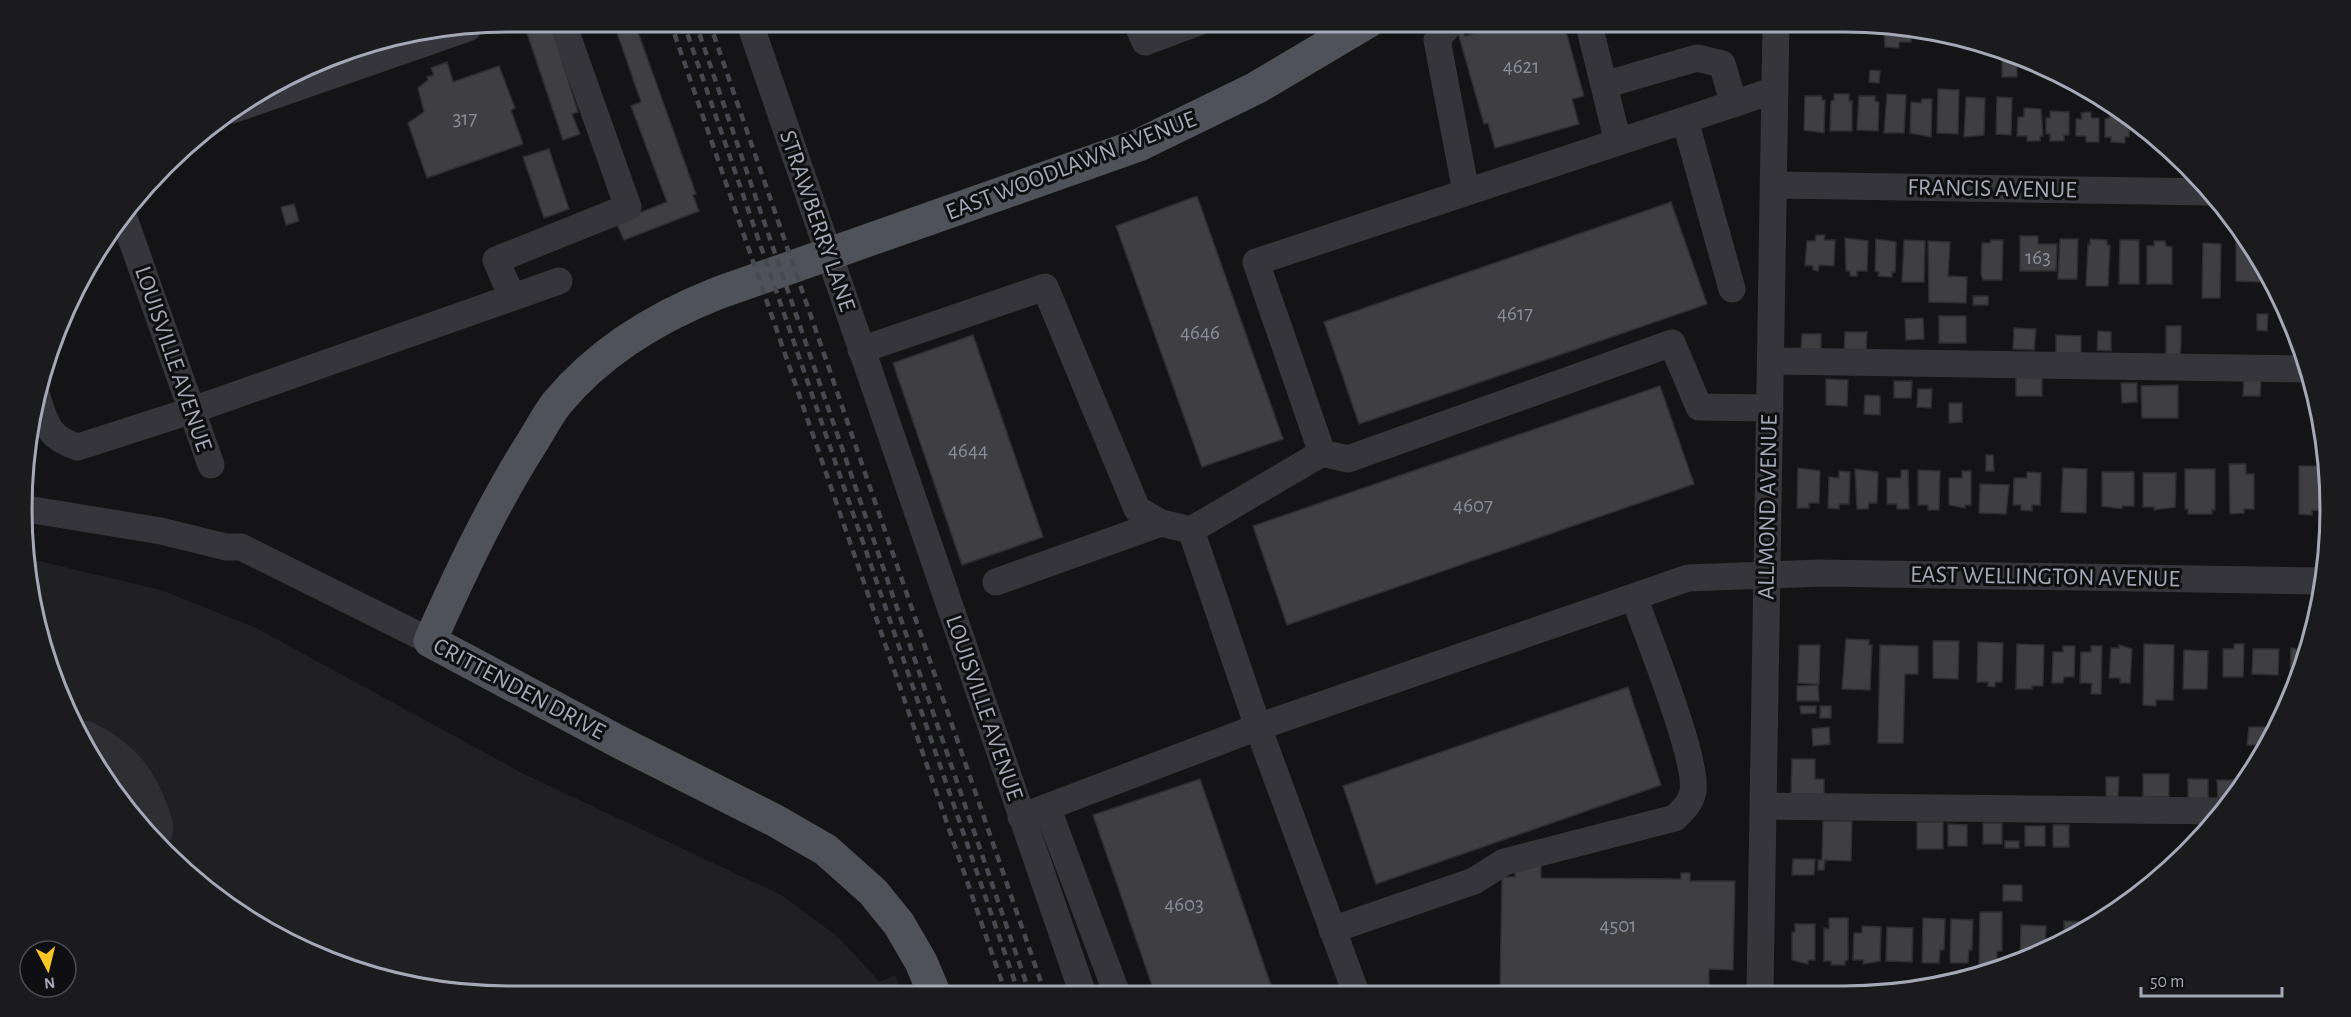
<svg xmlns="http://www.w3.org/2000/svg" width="2351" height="1017" font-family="'Alegreya Sans',sans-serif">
  <rect width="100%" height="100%" fill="#141416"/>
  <!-- built -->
  <path fill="#202023" d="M26 558 161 590 256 628 524 774 781 895 837 936 880 982 895 975 904 995 509 996 351 970 265 931 187 875 86 752 47 666 25 572Z"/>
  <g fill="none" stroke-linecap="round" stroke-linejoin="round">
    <!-- taxiway -->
    <path stroke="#2e2e33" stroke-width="51" d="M83 746C121 765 135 787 148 827"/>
  </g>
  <!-- building -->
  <path fill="#3e3e43" stroke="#2e2e32" stroke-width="1.5" d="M550 21 578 112 572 114 580 134 563 140 526 30Z
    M613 21H634L696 194 693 195 699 211 624 240 616 222 667 202 631 106 641 102Z
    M783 21H820L787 32Z
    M1517 21H1563L1584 96 1572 99 1579 124 1495 148 1488 123 1484 124 1458 33 1463 31 1465 36Z
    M1884 28 1911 32V42H1899V48L1885 47Z
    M2002 61H2017V77H2002Z
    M447 62 453 82 499 66 515 108 511 110 523 144 427 178 408 123 424 112 418 88 428 80 427 77 434 75 431 68Z
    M1870 70 1880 71 1879 83 1869 82Z
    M1938 89 1959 90 1958 134 1937 133Z
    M1834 94H1849V101H1852V131H1830L1831 101 1834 100Z
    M1887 94 1906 95 1904 133H1884Z
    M1805 96H1822V100H1825L1824 133 1804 130Z
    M1859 96H1875V101L1879 102 1878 131 1857 130Z
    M1966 97 1985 98 1984 135 1964 137Z
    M1997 97 2012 98 2011 135 1996 134Z
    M1922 99H1932L1931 137 1910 133 1911 102 1921 103Z
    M2024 108 2041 109 2043 136H2040V141H2027V136H2017L2018 117H2024Z
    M2050 111 2069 112V135H2064V141H2050V134H2046V118H2050Z
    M2091 112V118H2099V142H2086V136H2076V119H2082L2081 113Z
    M2110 113H2123L2125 119H2130L2129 137H2125V143L2111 142V137H2105V119L2109 118Z
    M2136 122 2159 138H2144L2145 132 2136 131Z
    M549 149 569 209 544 218 523 157Z
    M1197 196 1283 439 1202 467 1116 226Z
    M1671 202 1707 304 1359 424 1324 322Z
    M294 204 299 221 286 225 281 207Z
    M1816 235H1825L1824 240H1835L1834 266 1819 265 1818 271 1813 270V266L1805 265 1807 241H1815Z
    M2020 236H2038V244H2057L2056 271H2020Z
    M1845 238 1868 241 1867 271H1857V276H1850V271H1846Z
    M1876 239 1896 242 1895 272H1892V277L1878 276 1879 272 1875 271Z
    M2060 239H2078L2077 279H2058Z
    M2090 239 2107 240V245H2110L2108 286H2086L2088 244 2090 245Z
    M1904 240 1925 241 1924 282H1902Z
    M1991 240H2003L2002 280H1983L1981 274 1982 243H1990Z
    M2120 240H2139V284H2119Z
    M1928 241 1950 242 1948 276 1967 277 1966 303 1929 302Z
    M2154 241H2165L2166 246 2172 247V284H2147V246H2154Z
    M2236 241H2247L2261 263 2260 282 2236 281Z
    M2203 243 2221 244 2220 298H2202Z
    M1973 296H1988V305H1973Z
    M2257 314H2268L2267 331 2257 330Z
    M1939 316H1966V343H1939Z
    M1923 318 1924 339 1906 340 1905 319Z
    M2166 326H2181V345L2180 354 2166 358Z
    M2014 328 2036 329 2034 350 2013 349Z
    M2098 331 2111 332V351L2097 350Z
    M1845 332H1867L1866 351H1844Z
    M1802 334H1821V350H1801Z
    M973 335 1043 537 962 565 893 363Z
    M2056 335 2081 336V354H2056Z
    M2016 377 2042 378V396H2016Z
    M1826 379 1848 380 1847 406 1826 405Z
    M2244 379H2261L2260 396H2243Z
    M1894 381H1912L1911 398H1894Z
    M2121 383H2137V402L2122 403Z
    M2178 385V418H2142L2141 386Z
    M1660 386 1694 484 1287 625 1253 526Z
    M1918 389H1932L1931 408 1917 407Z
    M1865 395 1880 396V415L1864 414Z
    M1949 403H1962V422L1949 423Z
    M1986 455H1993L1994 471H1986Z
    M2229 464H2246V474H2254V509H2244V513L2230 514Z
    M2299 466H2320L2319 484H2324L2323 511 2312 510V515L2299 514Z
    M1798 468 1820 471 1819 503H1809V508H1797Z
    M2063 468 2087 469 2086 513 2061 512Z
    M1855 469 1878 472 1877 503H1869L1868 509H1857Z
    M2185 469H2215V510L2212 509V514H2188V509H2185Z
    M1901 470H1908L1909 509H1897V504H1887V478H1901Z
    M1918 470 1940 471 1939 510H1928V505H1918Z
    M1839 471 1850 472 1849 504H1839V509L1828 508 1829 477 1839 478Z
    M1962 471H1971V505H1965V508L1949 505V478H1962Z
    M2027 472 2041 473 2040 505H2032V511L2021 510V505H2013L2014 478H2027Z
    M2102 472H2134V506H2122V509L2102 506Z
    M2143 473H2176L2175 507 2154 510V507H2143Z
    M1980 484 2009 485 2006 514 1979 513Z
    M1846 639 1869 640V645H1872L1870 690 1842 689Z
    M1933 641H1959L1958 679 1933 678Z
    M1978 642 2003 643 2002 682H1995V687L1988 686V682H1977Z
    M2017 644 2044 645 2043 686H2032V689H2016Z
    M2144 644 2174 645 2173 700H2156V706L2143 705Z
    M2234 644H2244L2243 677H2223V649H2234Z
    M1799 645H1820L1819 684 1798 683Z
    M1880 645 1918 646V674H1905L1903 743H1878Z
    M2119 645 2132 649 2130 683H2120V678H2109L2111 648H2119Z
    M2063 646H2075L2074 677H2064L2063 683H2052L2053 652H2063Z
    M2091 646H2102L2101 694H2091L2092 683H2080L2081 652H2091Z
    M2291 648 2307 651 2297 679H2290Z
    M2253 649H2279L2278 675 2252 674Z
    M2184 650 2208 651 2207 689H2183Z
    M1818 685 1819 701H1797V686Z
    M1628 687 1661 785 1376 884 1343 786Z
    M1800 706H1816V713L1801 714Z
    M1820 706H1831V718H1820Z
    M1829 727 1830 744 1813 746 1812 729Z
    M2249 727H2271L2262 745H2247Z
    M1792 759H1815V779H1824V795H1791Z
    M2143 774H2169V797H2143Z
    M2106 777H2119L2118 797 2106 796Z
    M1200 779 1274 994H1155L1093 815Z
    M2188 779H2208V801H2188Z
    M2217 780H2236V792L2232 800H2218Z
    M1823 821H1852L1851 861 1825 860 1824 870H1818V860H1822Z
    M1917 822H1943V849H1917Z
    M1983 823H2002V844H1983Z
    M1948 824 1967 825V846H1948Z
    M2053 825H2069V847H2053Z
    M2025 826H2045V846H2025Z
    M2005 841H2019V848H2005Z
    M1793 859H1815L1814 875H1792Z
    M1515 864 1541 865V878L1681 879V873H1690V881H1735L1733 970 1709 969V986L1706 987 1705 992 1503 993 1500 989 1502 877H1515Z
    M2003 885H2022V901H2003Z
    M1980 912H2002V951H1997V967L1990 969H1979Z
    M1829 918H1848V960L1845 961V965H1831V961H1824V928L1829 929Z
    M1923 918 1945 919 1944 950H1940L1939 963H1922Z
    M1951 919 1973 920 1972 950H1969L1968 963H1950Z
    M2064 921 2090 922V924L2064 939Z
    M1795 924H1815V960H1808V964L1792 960V932H1795Z
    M2021 925 2046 926 2045 950 2020 961Z
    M1862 926 1881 927 1880 961 1863 964 1864 960H1853L1854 933H1862Z
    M1887 927 1913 928 1912 962 1886 961Z"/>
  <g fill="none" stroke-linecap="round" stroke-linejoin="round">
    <!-- minor -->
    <path stroke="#35353b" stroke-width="27" d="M749 21 1083 994
      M1136 21 1145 42 1201 21
      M1452 21 1437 40 1466 192
      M1588 21 1618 142
      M1604 85 1697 58 1722 64 1734 104
      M232 110 468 28
      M1685 120 1732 289
      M1773 185 2211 192
      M124 218 211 465
      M512 297 496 260 628 207 562 21
      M861 350 1045 287 1137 509 1161 523 1191 530
      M1771 361 2308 369
      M37 397C46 424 48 438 78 447L190 411 559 281
      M1770 408 1699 407 1672 343 1348 459 1322 453 1256 262 1775 90
      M1322 453 1191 530 1258 727 1688 578 1821 573 2324 581
      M27 509 161 531 226 547H241L430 641
      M996 582 1161 523
      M1763 806 2223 811
      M1047 807 1117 994
      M1021 817 1258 727 1356 993
      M1332 930 1474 881 1504 862 1675 818C1683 810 1691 803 1693 791 1698 759 1647 634 1634 597
      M1760 992 1776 21"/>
    <!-- major -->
    <path stroke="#50525a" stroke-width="33" d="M935 995 921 962 899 924 873 892 826 850 774 820 621 743 430 641C459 576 490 510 528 449 538 434 546 417 557 403 600 351 657 317 718 293L1139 145 1256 88 1369 21"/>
    <!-- rail -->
    <path stroke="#484950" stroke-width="4.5" stroke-dasharray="8 6" stroke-linecap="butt" d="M670 21 1006 994
      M683 21 1019 994
      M695 21 1030 994
      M709 21 1045 994"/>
  </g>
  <g text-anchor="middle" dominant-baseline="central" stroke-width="6" stroke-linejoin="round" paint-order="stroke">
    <!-- number labels -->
    <g font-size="21" fill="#8b8e9a">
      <text x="1521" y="66">4621</text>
      <text x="465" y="118">317</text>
      <text x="2038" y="257">163</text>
      <text x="1515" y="313">4617</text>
      <text x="1200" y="332">4646</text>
      <text x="968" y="450">4644</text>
      <text x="1473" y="505">4607</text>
      <text x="1184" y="904">4603</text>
      <text x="1618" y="925">4501</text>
    </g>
    <!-- street labels -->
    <g font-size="24" fill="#a5a9b7" stroke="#0f0f11">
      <text transform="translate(1071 166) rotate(-21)">EAST WOODLAWN AVENUE</text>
      <text transform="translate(1992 189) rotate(1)">FRANCIS AVENUE</text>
      <text transform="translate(817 221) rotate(71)">STRAWBERRY LANE</text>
      <text transform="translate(173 359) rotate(71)">LOUISVILLE AVENUE</text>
      <text transform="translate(1768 507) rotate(-89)">ALLMOND AVENUE</text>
      <text transform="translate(2045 577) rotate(1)">EAST WELLINGTON AVENUE</text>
      <text transform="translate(519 689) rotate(28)">CRITTENDEN DRIVE</text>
      <text transform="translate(984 708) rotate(71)">LOUISVILLE AVENUE</text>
    </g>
  </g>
  <!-- crop -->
  <path d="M0 0H2351V1017H0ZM509 32H1843A477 477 0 0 1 2320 509V509A477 477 0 0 1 1843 986H509A477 477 0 0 1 32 509V509A477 477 0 0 1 509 32Z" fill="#1b1b1e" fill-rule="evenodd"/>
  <path fill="none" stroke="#a5a9b7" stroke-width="3" d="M509 32H1843A477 477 0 0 1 2320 509V509A477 477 0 0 1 1843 986H509A477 477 0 0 1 32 509V509A477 477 0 0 1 509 32Z"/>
  <!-- north arrow -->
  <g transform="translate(48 969) rotate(173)"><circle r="28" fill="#0f0f11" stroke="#4b4d53" stroke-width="1.5"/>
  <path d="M0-4.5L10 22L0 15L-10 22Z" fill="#fcc626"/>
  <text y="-9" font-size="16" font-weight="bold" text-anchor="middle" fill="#a5a9b7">N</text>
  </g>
  <!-- scale -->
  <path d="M2141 987v9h141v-9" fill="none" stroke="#a5a9b7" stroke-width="3"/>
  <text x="2150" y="987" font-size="18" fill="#a5a9b7" stroke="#0f0f11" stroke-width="4.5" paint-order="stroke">50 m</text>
</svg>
